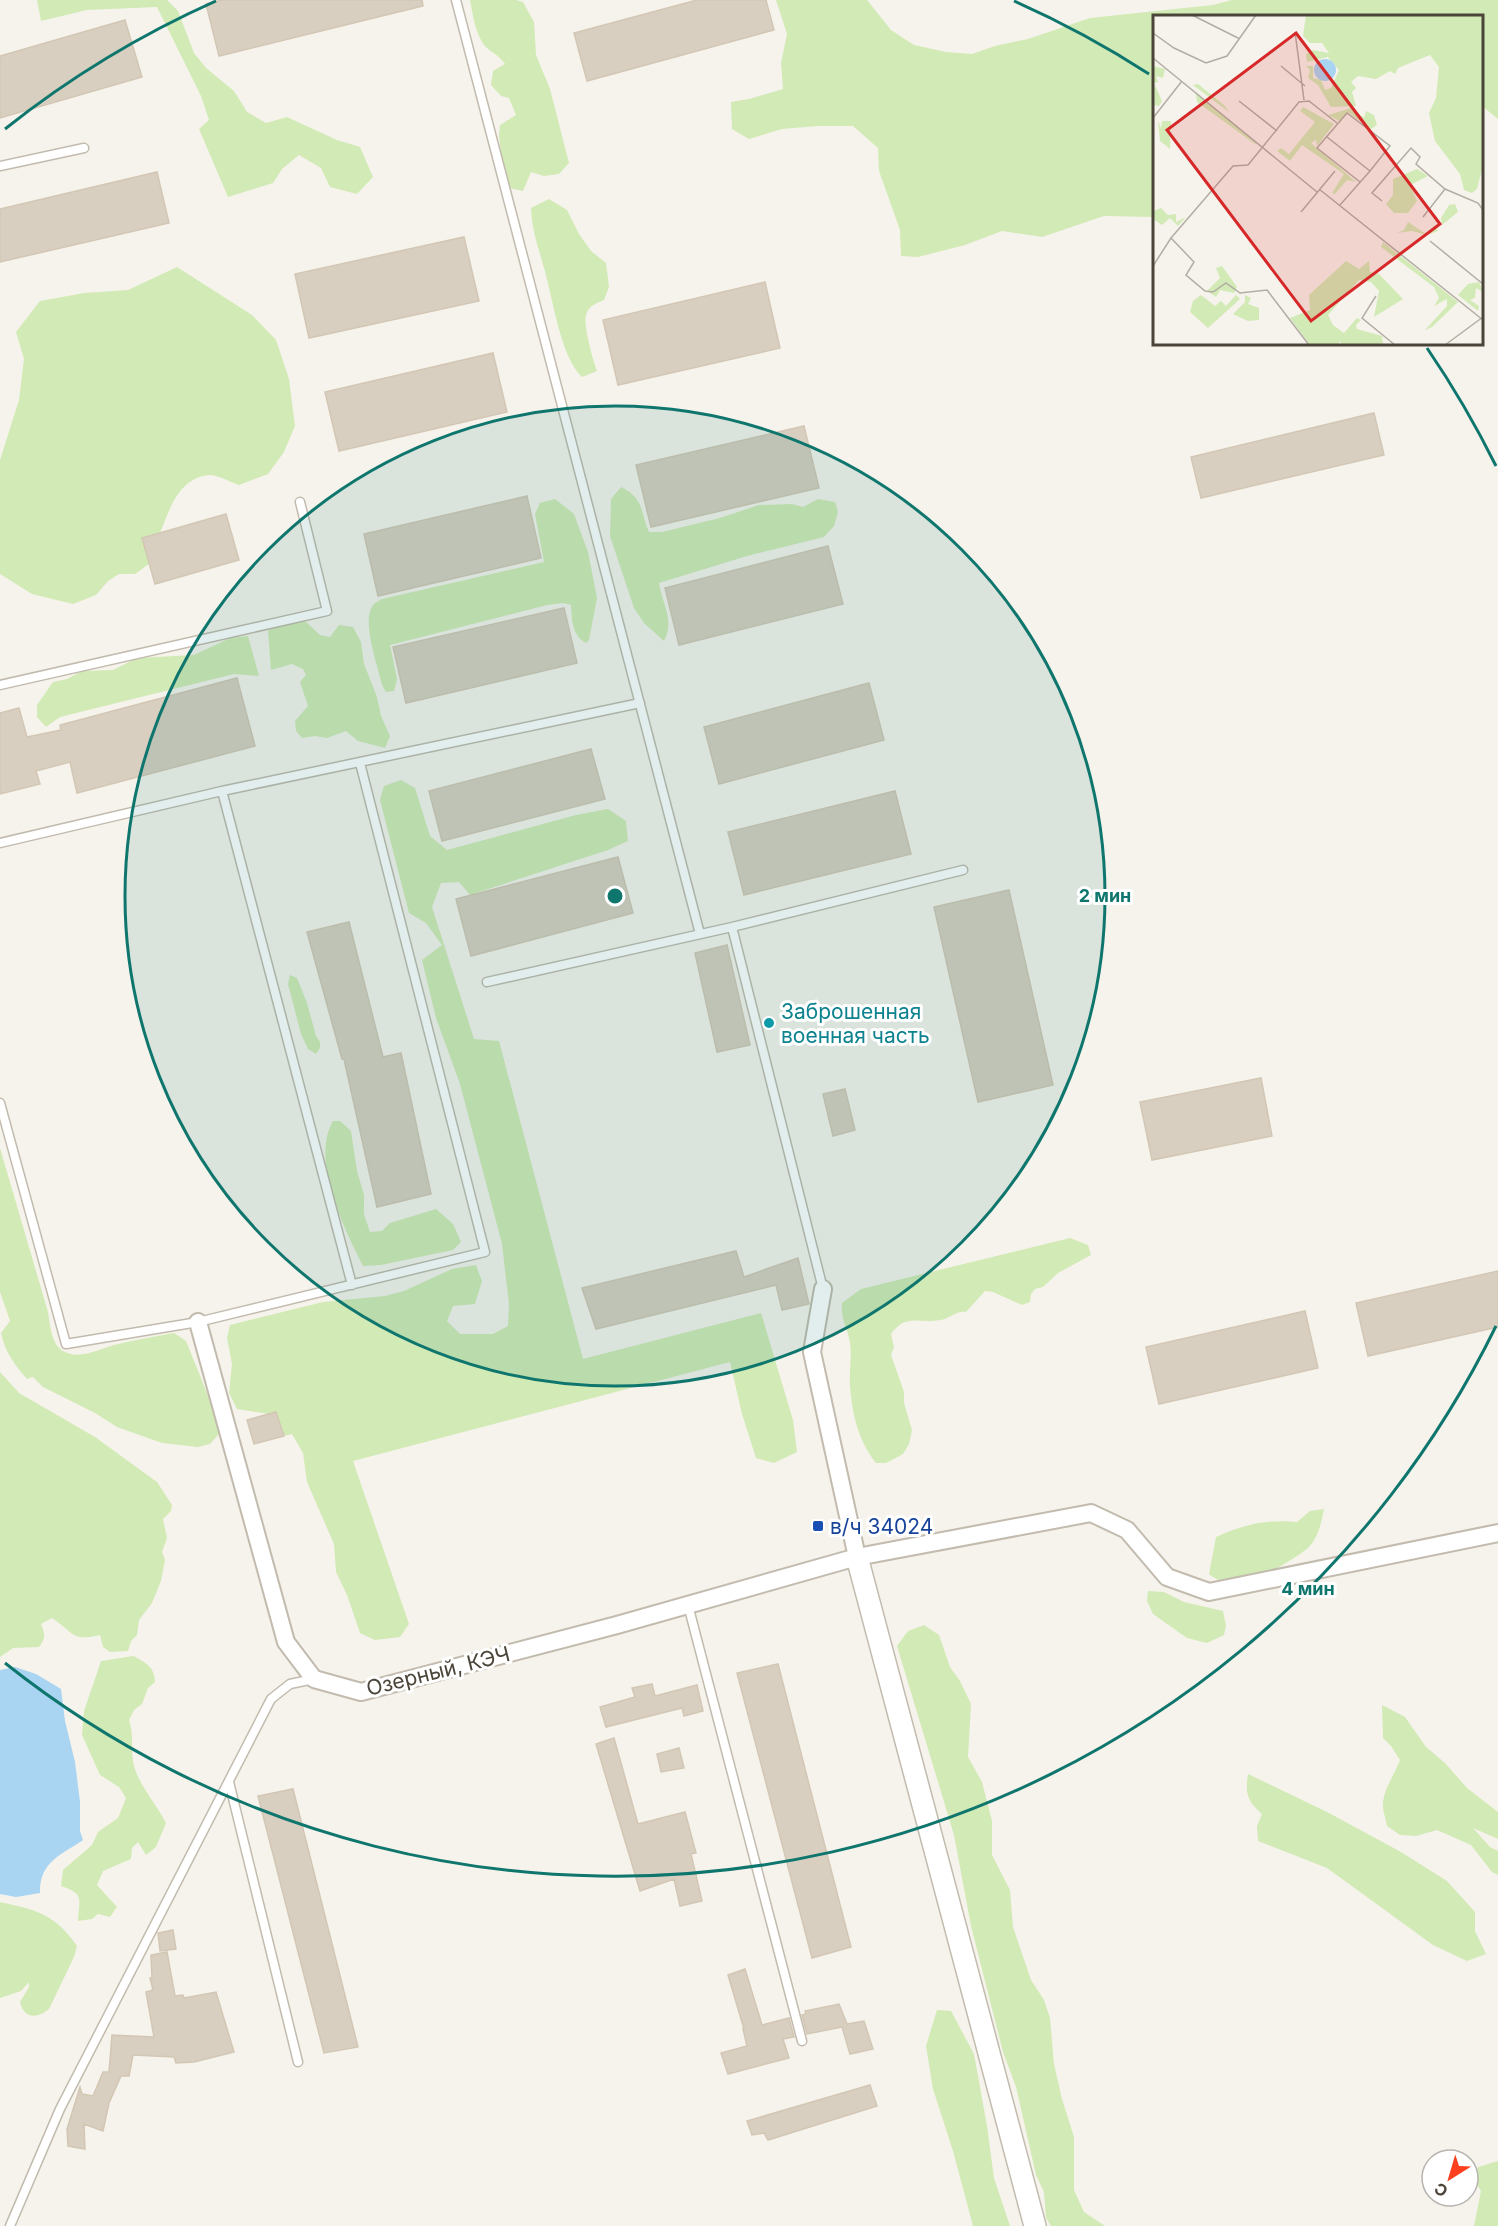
<svg xmlns="http://www.w3.org/2000/svg" width="1498" height="2226" font-family="Inter,sans-serif">
  <rect width="100%" height="100%" fill="#f6f3ec"/>
  <!-- green -->
  <path fill="#d2eab5" d="M37 0H167L178 11 194 53 206 68 234 91 247 112 266 123 287 117 337 140 360 147 373 177 357 194 330 187 321 168 299 155 282 169 273 183 228 197 199 129 209 120 201 96 157 7 87 10 41 21Z
    M470 0H516L523 2 534 22 536 55 550 89 569 163 559 174 544 176 531 172 523 191 505 187 499 136 500 125 516 115 509 98 501 96 491 85 493 71 505 64C497 53 490 52 484 45 475 32 473 16 470 0Z
    M776 0H867L891 30 914 45 946 52 972 54 995 46 1028 39 1090 18 1213 5 1232 0H1498V119L1482 106V16H1154V217L1104 216 1042 237 1002 231 965 245 918 257 901 256 900 230 879 171 878 148 853 126H818L782 129 749 139 732 129 731 102 749 99 783 89 781 63 787 34Z
    M549 199 567 210 579 234 591 251 606 263 609 287 604 300C597 303 588 306 586 315 583 325 593 360 597 371L582 377C560 356 553 298 544 268 538 246 532 231 531 208Z
    M177 267 252 315 276 340 289 379 295 426 284 452 268 474 239 485C230 482 217 474 208 475 178 479 170 509 160 533L142 538 149 564 135 574H119L108 581 96 595 73 604 32 594 0 574V460L19 400 24 359 16 332 40 301 84 293 128 290Z
    M621 487C644 498 640 511 649 532H662L720 518 759 505 792 504 803 507 818 499 835 502 838 512 834 526 824 537 747 556 659 583C662 604 675 620 664 641L644 623 634 608 610 536 611 499Z
    M555 499 574 514 588 552 597 598 589 640 586 643C572 635 572 621 571 605L563 603 547 605 390 645 397 679 394 691 386 692 382 685C378 666 360 619 374 604 376 602 379 601 382 599L544 562 535 514 540 503Z
    M281 621H305L320 635 330 637 339 625 353 627 361 642 364 664 377 697 381 716 390 736 385 748 358 741 346 731 327 738 315 736 302 738 296 731 295 721 308 706 300 682 306 675 303 669 292 664 271 670 268 631Z
    M248 636 259 676 234 674 60 717 46 727 37 717V705L53 682 67 679 82 671 113 670 137 658 194 655 230 638Z
    M401 780 415 788 430 836 447 850 576 815 608 809 626 821 628 841 608 850 470 895 459 882 441 883 432 907 474 1039 499 1041 583 1359 761 1313 793 1420 797 1452 774 1463 756 1458 742 1414 730 1362 353 1461 409 1624 400 1637 375 1640 360 1633 347 1595 336 1572 334 1544 307 1482 303 1453 292 1434 284 1436 276 1413 269 1414 237 1409 229 1393 232 1364 227 1338 230 1325 323 1302 385 1296 404 1291 452 1269 476 1265 482 1281 475 1304 453 1306 447 1321 460 1334H493L508 1326 509 1304 502 1244 460 1084 436 1018 422 960 442 945 426 923 409 913 380 800 384 786Z
    M290 975 297 978 307 1003 316 1036 320 1042V1048L316 1054 308 1049 301 1034 288 984Z
    M333 1121H340L351 1131 357 1171 364 1195V1214L370 1232 382 1231 390 1223 436 1209 453 1224 461 1242 453 1250 381 1265 363 1266C344 1228 310 1161 333 1121Z
    M0 1148 48 1312C50 1324 51 1344 63 1351 80 1361 100 1348 118 1344 136 1340 155 1336 174 1333L186 1341 217 1418 219 1434 210 1444 198 1447 162 1443 117 1427 95 1413 43 1387 33 1377 27 1379C14 1364 5 1352 1 1333L10 1321 0 1292Z
    M1070 1238 1088 1245 1091 1255 1058 1273 1043 1287 1035 1289 1031 1294 1030 1302 1022 1305 993 1292 985 1291 966 1312C956 1310 950 1319 940 1320 919 1324 906 1313 891 1334L894 1347 891 1355 904 1392V1403L912 1430 909 1444 903 1454 886 1463H876C858 1440 852 1414 850 1385 849 1371 852 1357 850 1343 848 1329 840 1318 842 1303L861 1289Z
    M0 1372 19 1393 95 1437 157 1482 172 1505 171 1511 163 1519 167 1538 162 1552 165 1560 161 1581 152 1603 139 1620 137 1635 131 1641 128 1651 110 1652 103 1647 100 1635C72 1642 73 1632 52 1618L41 1624C45 1634 46 1638 39 1647L13 1648 0 1657Z
    M1324 1509C1321 1523 1319 1536 1309 1547 1303 1554 1253 1583 1244 1585 1234 1587 1217 1581 1209 1574L1216 1537C1242 1525 1267 1519 1297 1522L1310 1511Z
    M1148 1591 1164 1592 1184 1602 1223 1611 1226 1626 1224 1635 1207 1643 1187 1638 1153 1614 1147 1601Z
    M924 1625 939 1635 950 1667 960 1681 971 1704 968 1757 982 1782 992 1821V1855L1010 1890 1013 1927 1031 1980 1044 2000 1050 2018 1054 2064 1062 2099 1074 2137V2190L1084 2212 1105 2226H1051L1046 2218 1044 2192 1036 2175 1016 2087 1003 2052 971 1926 954 1835 897 1646 908 1631Z
    M133 1656C145 1662 155 1667 155 1682L148 1688 142 1704 134 1710 129 1720C134 1734 131 1747 133 1761 137 1784 156 1803 166 1823L156 1847 146 1855 138 1842 132 1848 131 1859 103 1871 97 1885 117 1907 110 1917 98 1914 92 1919 78 1921C79 1899 85 1894 61 1886L63 1870 92 1845 98 1832 118 1818 126 1798 119 1787 100 1775 82 1735 84 1711 101 1661Z
    M1382 1705 1405 1717 1426 1747 1445 1763 1467 1788 1498 1812V1839L1473 1828 1490 1847 1498 1851V1875L1492 1872 1471 1845 1437 1830 1416 1836 1400 1835 1387 1826C1386 1819 1382 1809 1383 1802 1385 1786 1395 1774 1400 1760L1391 1746 1383 1738Z
    M1248 1774 1329 1813 1401 1852 1447 1881 1475 1912V1931L1486 1954 1467 1961 1433 1945 1327 1868 1258 1841 1257 1826 1262 1814C1247 1801 1245 1794 1248 1774Z
    M0 1902C37 1910 55 1914 77 1946L74 1957 49 2009C37 2019 24 2019 20 2002L29 1987V1982L21 1991 0 1998Z
    M937 2010 951 2011 974 2054 987 2126 994 2178 1010 2226H973L953 2151 933 2089 926 2046Z
    M1498 2161V2226H1474L1481 2191 1473 2179 1478 2167Z"/>
  <!-- water -->
  <path fill="#a9d4f2" d="M15 1667 36 1674 61 1689 65 1721 75 1762 80 1802V1831L83 1840C61 1855 39 1862 40 1893L16 1897 0 1894V1670Z"/>
  <!-- building -->
  <path fill="#d8cfc1" stroke="#d3c7b4" stroke-width="1.5" d="M221 0H422L423 6 219 56 206 4Z
    M697 0H766L774 30 587 81 574 33Z
    M125 20 142 77 0 118V56Z
    M157 172 169 223 0 262V209Z
    M464 237 479 301 309 338 295 274Z
    M765 282 780 348 618 385 603 320Z
    M493 353 507 412 339 451 325 392Z
    M1374 413 1384 455 1201 498 1191 457Z
    M804 426 819 488 651 527 636 465Z
    M527 496 541 558 378 596 364 534Z
    M226 514 239 560 155 584 142 538Z
    M828 546 843 604 679 645 665 588Z
    M564 608 577 663 406 703 393 647Z
    M237 678 255 746 77 793 70 762 36 771 40 784 0 794V713L19 708 27 737 61 730 60 725Z
    M869 683 884 740 719 784 704 727Z
    M591 749 605 799 442 841 429 791Z
    M895 791 911 854 744 895 728 832Z
    M618 857 633 913 471 956 456 899Z
    M1009 890 1053 1085 978 1102 934 907Z
    M349 922 383 1057 401 1053 431 1194 377 1207 344 1059H342L307 932Z
    M727 945 750 1045 717 1052 695 953Z
    M1261 1078 1272 1136 1152 1160 1140 1102Z
    M845 1089 855 1130 833 1136 823 1094Z
    M736 1251 744 1277 798 1258 809 1304 782 1310 776 1285 596 1329 582 1288Z
    M1498 1271V1327L1368 1356 1356 1303Z
    M1305 1311 1318 1368 1159 1404 1146 1347Z
    M276 1412 284 1436 254 1444 247 1420Z
    M778 1664 851 1947 812 1958 737 1673Z
    M652 1684 655 1696 697 1685 703 1711 684 1716 682 1708 606 1727 600 1707 635 1697 632 1688Z
    M614 1738 638 1824 685 1812 696 1853 691 1854 702 1901 680 1906 674 1879 640 1891 596 1744Z
    M679 1748 684 1768 661 1772 657 1754Z
    M293 1789 358 2047 324 2053 258 1796Z
    M173 1930 176 1949 160 1951 158 1933Z
    M167 1952 175 1996 183 1995 184 1998 216 1992 234 2052 194 2062 176 2063 174 2057 133 2055 129 2076H121L109 2103 103 2131 84 2124 85 2149 68 2146 67 2129 80 2087 82 2094 93 2096 103 2072H109L112 2035 154 2037 146 1992 153 1990 150 1978H152L151 1955Z
    M745 1969 762 2025 789 2018 794 2037 783 2039 789 2058 728 2074 721 2053 747 2046 743 2029H744L728 1975Z
    M839 2004 847 2024 864 2021 873 2049 850 2054 842 2027 807 2034 802 2015 806 2014 805 2011Z
    M870 2085 877 2106 768 2140 764 2133 752 2135 747 2121Z"/>
  <g fill="none" stroke-linecap="round" stroke-linejoin="round">
    <!-- service casing -->
    <g stroke="#c2bbae" stroke-width="11">
      <path id="service" d="M456 0 700 934
        M0 166 84 148
        M0 685 327 611 300 502
        M222 791 352 1285
        M0 843 222 791 640 703
        M732 927 823 1289
        M487 982 732 927 963 870
        M0 1103 66 1344 198 1322 485 1252 360 763
        M688 1605 802 2041
        M229 1782 298 2062
        M10 2226 60 2109 271 1699 290 1684 314 1679"/>
    </g>
    <!-- minor casing -->
    <g stroke="#c2bbae" stroke-width="20">
      <path id="minor" d="M823 1289 812 1352 857 1557
        M198 1322 286 1642 314 1679 361 1692 617 1625 857 1557 1091 1513 1127 1530 1167 1577 1209 1592 1498 1533"/>
    </g>
    <!-- tertiary casing -->
    <g stroke="#c2bbae" stroke-width="24">
      <path id="tertiary" d="M857 1557 1035 2226"/>
    </g>
    <!-- service -->
    <use href="#service" stroke="#fff" stroke-width="8"/>
    <!-- minor -->
    <use href="#minor" stroke="#fff" stroke-width="16"/>
    <!-- tertiary -->
    <use href="#tertiary" stroke="#fff" stroke-width="21"/>
  </g>
  <!-- distance rings -->
  <circle cx="615" cy="896" r="490" fill="#0f766e" fill-opacity=".12"/>
  <g fill="none" stroke="#0f766e" stroke-width="3">
    <circle cx="615" cy="896" r="490"/>
    <path d="M1496 1326A980 980 0 0 1 5 1663M5 129A980 980 0 0 1 216 1M1014 1A980 980 0 0 1 1149 74M1427 348A980 980 0 0 1 1496 466"/>
  </g>
  <!-- markers -->
  <circle fill="#0f9aa8" stroke="#fff" stroke-width="2" cx="769" cy="1023" r="6"/>
  <rect fill="#1a4fb4" stroke="#fff" stroke-width="2" x="812" y="1520" width="12" height="12" rx="3"/>
  <g text-anchor="middle" dominant-baseline="central" stroke-width="6" stroke-linejoin="round" paint-order="stroke">
    <!-- culture labels -->
    <g font-size="21" fill="#0d838f" stroke="#fff" text-anchor="start">
      <text x="781" y="1011">Заброшенная<tspan x="781" dy="24">военная часть</tspan></text>
    </g>
    <!-- transit labels -->
    <g font-size="21" fill="#164399" stroke="#fff" text-anchor="start">
      <text x="830" y="1526">в/ч 34024</text>
    </g>
    <!-- street labels -->
    <g font-size="21" fill="#4b4439" stroke="#fff">
      <text transform="translate(438 1671) rotate(-14)">Озерный, КЭЧ</text>
    </g>
  </g>
  <!-- overview -->
  <g transform="translate(1153 15)">
    <rect width="330" height="330" fill="#f6f3ec"/>
    <path d="M153 0H330V150L324 174 319 178 311 175 307 159 282 126 276 98 283 83 286 52 277 40 245 53 242 59 237 56 223 64 205 61 198 67 203 73 199 77 203 91 178 92 165 70 155 63 157 55 153 51H160V63L168 65 172 75 178 73 186 55 175 42 154 47 153 39 160 35 176 38 169 28H157L150 21ZM0 51 12 54 10 63 3 61 5 67 1 68 9 86 6 91 1 90 0 99ZM45 69 71 90 76 97 40 70ZM43 78 103 128 102 129 44 87ZM150 92 181 109 164 131 163 125 158 128 203 167 194 165 182 179 179 178 191 159 149 130 137 146 124 136 128 133 136 139 162 107 147 96ZM198 93 211 103 213 96 221 100 224 110 218 114 196 98 186 106 175 100ZM5 106 8 113 9 106H18L17 134 7 126ZM264 154 275 161 257 170 264 186 255 198H241L233 189 240 180V164ZM302 189 305 197 289 210 288 203 296 190ZM8 193 15 200 23 199V207L33 202 25 211 17 203 9 210 0 204V196ZM255 207 273 219 282 210 285 216 274 220 259 216 244 218 251 215ZM230 227 305 287 279 312 272 315 294 291V284L281 291 286 283 281 272 228 232ZM193 246 206 254 216 246 217 257 226 259 250 284 221 302 226 276 218 267 206 265 175 300 180 310 191 318 204 303 208 305 203 310 204 314 229 321 230 330H189L187 326 186 330H157L137 303 157 295 156 280ZM69 251 84 272 81 278 67 275 63 282 54 276 67 263 63 253ZM273 254 305 280 315 269 326 267 330 277 323 273 322 283 317 285 326 291 325 296ZM48 280 62 291 68 286 73 291 83 280 87 284 55 313 37 297 40 286ZM92 280 98 283 95 289 106 293V305L95 306 80 299 92 287Z" fill="#d2eab5"/>
    <path d="M161 55a11 11 0 1 1 22 0a11 11 0 1 1-22 0Z" fill="#a9d4f2"/>
    <path fill="none" stroke="#b2ada4" stroke-width="1.5" d="M39 0 87 24M142 17 151 85M0 18 21 33 53 48 74 41 103 0M0 43 164 177M128 51 152 71M86 86 124 116M0 103 29 66M174 122 217 156M166 174 330 305M229 186 219 178 258 133 267 142 263 149 292 174 325 188 330 195M187 190 217 156 237 131 194 98 164 133 207 167M148 197 182 156M270 202 292 174M277 226 330 269M0 251 18 223M223 281 209 303 242 330M156 330 114 275 87 278 73 268 60 277 52 276 33 260 41 247 18 223 80 151 95 150 146 87 156 86 184 108M292 330 330 302"/>
    <path fill="#d62828" fill-opacity="0.15" stroke="#d62828" stroke-width="3" d="M143 18 287 209 158 306 14 115Z"/>
    <rect width="330" height="330" fill="none" stroke="#4b4439" stroke-width="3"/>
  </g>
  <circle cx="615" cy="896" r="9" fill="#0f766e" stroke="#fff" stroke-width="3"/>
  <g font-size="18" text-anchor="middle" font-weight="bold" fill="#0f766e" stroke="#fff" stroke-width="6" stroke-linejoin="round" paint-order="stroke">
    <text x="1105" y="902">2 мин</text>
    <text x="1308" y="1595">4 мин</text>
  </g>
  <!-- north arrow -->
  <g transform="translate(1450 2178) rotate(217)"><circle r="28" fill="#ffffff" stroke="#b7b4b0" stroke-width="1.5"/>
  <path d="M0-4.5L10 22L0 15L-10 22Z" fill="#fc3f1d"/>
  <text y="-9" font-size="16" font-weight="bold" text-anchor="middle" fill="#4b4439">С</text>
  </g>
</svg>
